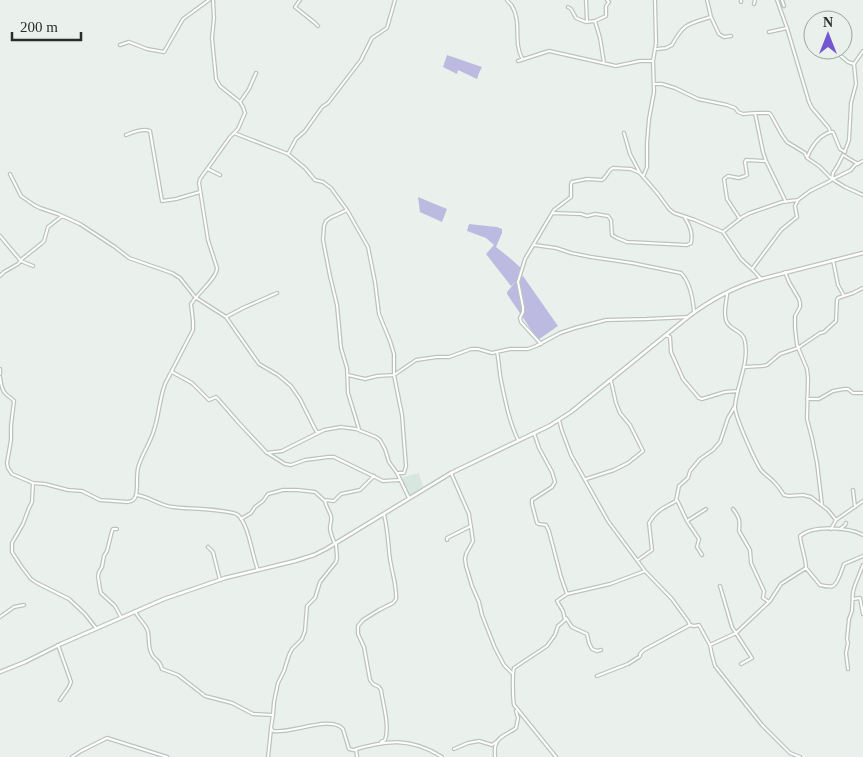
<svg xmlns="http://www.w3.org/2000/svg" width="863" height="757" font-family="Georgia,serif">
  <rect width="100%" height="100%" fill="#eaf1ed"/>
  <!-- built -->
  <path fill="#d7e6df" d="M419 473 423 487 409 496 400 478Z"/>
  <!-- green -->
  <path fill="#bdbae1" d="M447 55 482 67 479 73 477 79 458 70 457 74 443 67Z
    M418 197 447 209 442 222 420 212Z
    M469 224 497 227 502 229V233L496 247 511 259 522 269 518 278 523 276 558 326 538 340 507 294V292L516 281 511 286 486 254 494 245 486 238 467 231Z"/>
  <g fill="none" stroke-linecap="round" stroke-linejoin="round">
    <!-- minor casing -->
    <g stroke="#bcc3bf" stroke-width="4.5">
      <path id="minor" d="M300 0 295 7 315 23 318 26
        M507 0C508 2 511 4 512 6 522 22 513 42 522 58
        M586 0 587 22
        M741 0V2
        M782 0 784 6
        M754 4 755 0
        M568 7 571 9 576 18 586 22 595 21
        M711 17 719 34 724 37 731 36
        M787 28 809 102 812 108 829 128 830 132
        M769 32 787 28 777 0
        M120 45 129 42 147 49 164 52 183 19 209 0
        M657 49 666 48 672 45C684 23 688 24 711 17L707 0
        M834 50 848 62 854 64 863 51
        M518 61 549 51 616 66 640 61H653
        M604 63 600 38 595 21 606 16V6L609 2 607 0
        M654 84H662L675 88 698 99 727 105 735 108 738 112 743 114 755 113 763 152 766 161 786 202
        M240 102 249 89 256 73
        M755 113H769L771 115 782 135 787 142 805 153 806 156
        M234 133 288 154 305 168 315 180 323 182 331 188 347 210 368 247 375 282 379 314 390 341 394 354V375L402 415 406 466 404 473H397
        M624 133 630 154 640 173 658 194 669 209 674 213 695 220 723 232 741 259 754 271 761 279
        M126 135C133 132 143 128 150 131L162 201 176 199 200 192
        M845 151 849 140 851 103 856 84 854 64
        M845 152 840 149 833 132H831C819 135 811 147 807 158L819 166 832 179 845 187 863 195
        M288 154 296 139 305 131 322 107 328 103 361 60 372 38 387 28 395 0
        M208 169 220 175
        M10 174 21 196 34 205 40 208 58 214 80 224 115 247 129 258 172 273 180 278 195 297 226 317 259 364 278 375 291 386 300 399 315 429 317 432H320
        M643 177 647 167V143L649 119 654 92 653 61 656 43 655 0
        M833 179 851 170 855 165 863 161
        M347 210 330 218 326 221 324 226 323 240 330 276 337 305 341 348 347 368 348 393 359 429
        M552 213 581 214 587 216 595 214 608 216 611 220 612 235 617 238 627 242 687 245 691 243C693 233 690 226 685 218
        M740 219 727 199 724 179 728 176 739 178 745 176 747 175 745 162 746 160 766 161
        M723 232 742 217 750 213 782 202 798 200 810 191 830 181 832 179 833 173 838 165 843 155 858 164
        M0 236 21 261 33 266
        M534 245 556 248 571 253 591 257 632 263 681 273C690 282 693 300 694 312
        M833 260 838 285 844 296 853 293 863 288
        M752 269 781 230 797 217 795 206 798 200
        M785 272 789 282 799 299 800 303V307L795 316V328L797 345 807 369 808 378 807 419 812 438 817 463 822 505
        M0 276 4 272 18 264 22 259 42 243 44 241 48 227 62 216
        M727 293C727 301 723 311 726 320 728 330 744 330 745 342 749 364 737 384 735 406 734 415 755 461 761 470 765 475 771 478 775 483 779 487 781 491 784 495L789 496 803 495 811 497 828 510 836 520 831 529
        M226 317 243 308 277 293
        M666 335 670 337 671 352 683 379 699 398 702 399 725 392 738 391
        M541 344 521 322 520 318 523 312V307L518 282 525 259 554 210 571 197V184L572 182 587 179 602 180C607 177 608 170 613 168L631 169 640 173
        M497 352C499 361 499 370 501 380 505 400 509 421 518 440
        M745 367 762 366 767 365 780 354 798 348 820 333 824 332 836 321 837 300 838 298 844 296
        M0 369V374
        M172 372 192 383 209 400 216 397 218 399 239 423 267 453 282 451 324 430 341 427 356 429 376 437 380 440 385 449 389 462 397 473 409 498
        M348 375 365 379 377 376 394 375 416 360 437 357H449L471 349H478L492 353 510 349H528L536 346 560 333 575 328 606 320 647 319 688 317
        M0 377C1 382 1 389 5 393 8 397 11 397 14 401L11 426V440L7 463 8 468 12 474 33 483 45 484 68 490 82 491 100 500 128 502C132 501 135 500 136 495 138 487 136 477 138 468 141 456 149 445 153 433 159 417 159 400 165 384L193 330V321L191 304C197 294 217 278 217 268L208 240 199 183 200 179 230 137 238 129 245 113 243 107 240 102 220 86 216 79 212 38 214 18 213 0
        M807 399H819L833 391 844 389H848L853 393H863
        M559 420 562 431 571 455 608 521 645 571 672 599 688 621 690 625 694 626 699 625 710 645 712 655 715 666 762 725 790 753 800 757
        M534 433 539 448 552 472 555 482 552 487 532 500V504L537 523 539 524 546 525 549 531 561 577 567 594
        M269 454 285 464 291 465 305 460 328 457H334L383 481 399 480
        M451 473 469 514 473 541 466 554 465 559 466 566 472 586 479 602 482 615 495 648 504 665 513 674
        M586 479 614 470 628 463 643 451 630 425 620 413 616 403 611 381
        M33 483 32 502 29 508 23 524 12 543V552L21 566 31 579 37 583 69 599 85 614 96 628
        M853 490 855 507
        M136 495C149 496 159 506 173 507 185 509 230 509 238 515 249 525 252 556 258 570
        M324 500 334 501 341 494 360 490 374 476
        M677 500 687 521 699 539 697 547 702 555
        M733 509C740 518 740 521 739 531L750 550 751 563 764 591 763 598 769 602
        M241 519 251 513 255 507 263 501 268 494 283 490H298L315 492 325 501C326 507 329 510 331 516 332 521 330 524 330 528 330 533 333 539 335 544
        M836 520 863 501
        M687 521 706 509
        M117 529H113L112 531 107 551 104 556 102 567 99 572 98 576 100 589 101 593 115 606 121 617
        M840 529 845 525 846 523
        M447 540V538L471 526
        M208 547 213 552 220 580
        M638 560 652 550 649 523C656 510 664 508 676 501L679 486 688 478 690 471 700 459 713 450 720 442 728 418 735 406
        M806 568 820 585C824 586 830 587 833 586 838 584 842 569 844 564L863 556
        M720 586 732 627 752 658 741 664
        M853 599 860 598 863 614
        M135 611C138 619 147 625 148 632 150 641 147 648 153 656 158 663 159 659 162 669L178 675 205 696 232 703 253 714 273 715 271 728 273 731C291 734 331 715 343 729L349 749 353 750C386 740 411 737 442 757
        M0 617 14 607 24 605
        M566 618 572 627 587 634 589 643 592 649 597 651 601 650
        M58 645 71 682 69 687 60 700
        M710 645 736 633 770 601 781 584 806 568C806 558 801 547 800 536 813 525 849 527 863 535
        M848 669 846 653 848 643 847 639 849 619 852 611 853 592 855 585 863 565
        M597 676 628 664 639 657 640 656V654L644 650 690 625
        M273 715 274 702 278 683 284 671 289 655 292 649 302 639 305 631 307 606 315 598 320 582 336 562 337 558 336 544
        M381 742 385 740C390 727 383 704 381 690L379 687 373 684 370 680 364 647 358 634V626L363 620 379 610 393 603 396 599C397 586 392 573 390 559 388 545 388 529 384 515
        M356 749 357 757
        M454 749 468 743 479 741 492 745 496 742
        M72 757 81 751 107 738 167 757
        M268 757 271 729
        M495 757C495 753 494 748 496 744 498 736 510 733 516 728L518 718 516 711
        M556 757 514 705C513 700 512 674 514 668L547 646 555 635 558 626 565 620 563 611 557 601 567 594 610 584 645 571"/>
    </g>
    <!-- tertiary casing -->
    <g stroke="#bcc3bf" stroke-width="5">
      <path id="tertiary" d="M0 672 25 662 61 644 164 599 225 578 295 561 314 555 326 549 451 473 549 426 571 412 688 317C710 300 734 287 761 279L863 253"/>
    </g>
    <!-- minor -->
    <use href="#minor" stroke="#fff" stroke-width="2"/>
    <!-- tertiary -->
    <use href="#tertiary" stroke="#fff" stroke-width="2.5"/>
  </g>
  <!-- north arrow -->
  <g transform="translate(828 35)"><circle r="24" fill="#eaf1ed" stroke="#9da29f"/>
  <path d="M0-4L9 19L0 12L-9 19Z" fill="#7257d1"/>
  <text y="-8" font-size="14" font-weight="bold" text-anchor="middle" fill="#2a2c2b">N</text>
  </g>
  <!-- scale -->
  <path d="M12 32v8h69v-8" fill="none" stroke="#2a2c2b" stroke-width="2.5"/>
  <text x="20" y="32" font-size="15" fill="#2a2c2b" stroke="#eaf1ed" stroke-width="4" paint-order="stroke">200 m</text>
</svg>
